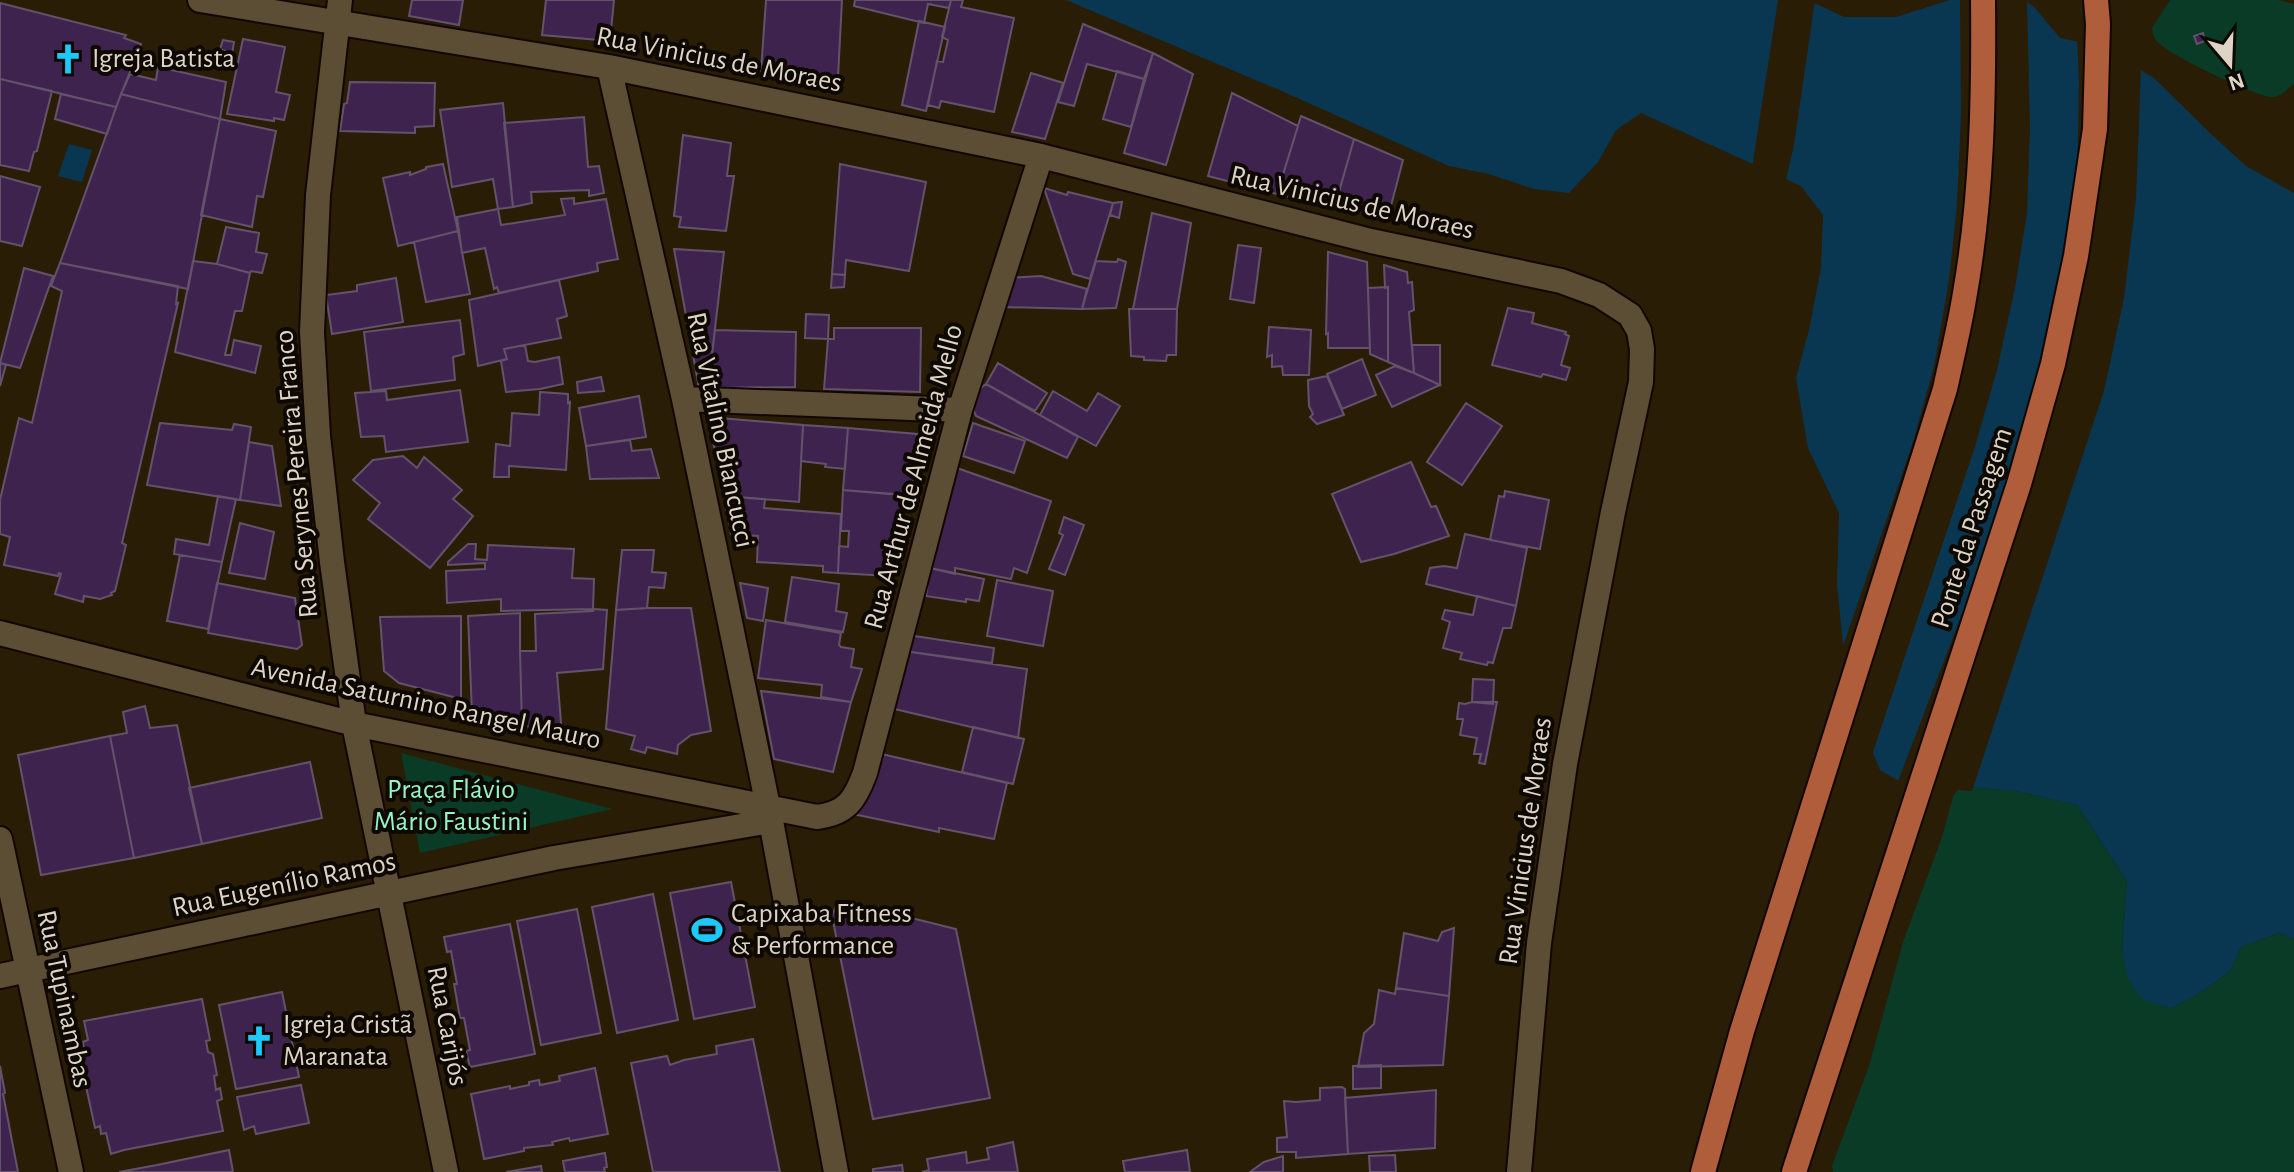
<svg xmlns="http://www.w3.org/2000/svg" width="2294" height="1172" font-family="'Alegreya Sans',sans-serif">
  <rect width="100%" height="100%" fill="#2a1d05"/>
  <!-- green -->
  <path fill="#093b27" d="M2170 0H2278L2294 4V84C2287 89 2282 96 2273 97 2258 98 2172 56 2160 44 2154 39 2153 35 2152 28Z
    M401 753 612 809 420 853Z
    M1956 786 2016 791 2077 805 2127 881 2122 952 2172 1008 2203 991 2230 971 2241 947 2279 933 2294 939V1172H1833L1832 1166 1869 1066 1903 942 1942 837Z"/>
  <!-- water -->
  <path fill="#093751" d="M1066 0H1808L1844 17H1896L1950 0H2025L2035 8 2060 38 2099 46 2154 78 2210 133 2246 166 2294 193V939L2279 933 2241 947 2230 971 2203 991 2172 1008 2143 1000 2128 978 2122 951 2127 881 2077 805 2016 791 1956 786 1940 805 1880 770 1848 692 1837 585 1839 513 1808 448 1796 378 1809 330 1821 268 1823 215 1801 186 1641 113 1616 130 1598 162 1569 193 1534 189 1489 174 1449 166 1284 92Z
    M69 144 92 150 82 182 58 176Z"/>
  <!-- pier -->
  <path fill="#2a1d05" d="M1778 0H1815L1794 145 1785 184 1752 168Z
    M1960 0H2027L2030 127 2027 213 2015 288 1997 370 1974 450 1871 758 1844 694 1840 655 1913 442 1934 366 1949 280 1957 206 1961 113Z
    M2077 37 2100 42 2141 66 2136 199 2124 298 2104 391 1972 791 1958 790 1943 808 1938 809 1897 784 1979 569 2050 365 2077 187 2079 82Z"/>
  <!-- building -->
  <path fill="#3f234f" stroke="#62536b" stroke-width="2" d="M412 0H463L459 25 409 16Z
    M546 0H614L610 41 542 35Z
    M766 0H842L838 77 761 71Z
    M855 0H951L949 8 928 4 924 23 854 6Z
    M951 0H963L961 7 1014 18 994 112 941 101 939 108 928 105 937 61 943 62 948 40 942 37Z
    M0 3 126 35 124 38 141 44 116 107 0 79Z
    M919 21 945 27 926 111 902 105Z
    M1083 24 1153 53 1144 79 1087 64 1074 106 1058 102Z
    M2203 33 2205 41 2197 44 2194 36Z
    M243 39 285 47 276 92 290 95 284 120 274 118V121L227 114Z
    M223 40 234 42 232 54 220 49Z
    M1153 53 1193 74 1166 165 1124 153Z
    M158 67 226 82 220 119 121 94 130 74 156 80Z
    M1117 71 1144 79 1131 127 1103 119Z
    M1031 73 1063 83 1045 139 1012 132Z
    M0 79 52 91 37 151 34 152 29 171 0 165Z
    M350 82 435 83 434 126 415 127V133L340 131 344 104 347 103Z
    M1232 93 1298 126 1277 194 1208 176Z
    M61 94 116 107 107 134 55 119Z
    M121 94 220 119 188 289 60 263Z
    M503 103 513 207 498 209 493 179 452 187 440 110Z
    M1301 116 1354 139 1335 206 1277 194Z
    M584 117 588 167 599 166 604 193 589 196V190L531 192 532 203 513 207 504 123Z
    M220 119 276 131 263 197 257 196 252 227 201 215Z
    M683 135 731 143 727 176H734L726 231 679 227 681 217 674 216Z
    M1354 139 1403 160 1388 217 1335 206Z
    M443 164 458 231 398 246 383 178 410 172V175L426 169V167Z
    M840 164 926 182 909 271 846 260 845 275 832 274Z
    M0 176 40 187 22 246 0 241Z
    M1044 188 1067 195 1068 192 1113 203 1090 279 1073 274Z
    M574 198V204L606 199 618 259 597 263 598 271 499 293 497 287 494 289 485 248 462 253 457 217 498 209 501 225 565 215 561 199Z
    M1122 202 1119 218 1110 215 1113 203Z
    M1152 213 1191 223 1177 309H1133Z
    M226 227 259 233 256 252 267 254 262 273 251 271 250 273 217 264Z
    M458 231 470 294 426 302 414 242Z
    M1238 245 1261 248 1254 303 1230 299Z
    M674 249 724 252 708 388H699Z
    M1328 252 1367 262 1370 348H1328V333L1326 334Z
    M1118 259 1126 262 1116 308 1082 309 1096 261 1117 262Z
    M193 261 217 264 250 273 242 311H235L225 355H231L234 340 261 346 255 373 175 352Z
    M60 263 178 286 176 304 178 303 122 543 126 545 115 591 111 593 112 595 100 599 84 596 83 602 55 594 61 574 59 573 58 576 4 565 10 537 0 534V500L19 418 32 423 62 291 51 286Z
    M1384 265 1407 272 1408 283 1412 282 1414 310 1409 312 1414 373 1388 362V287L1385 288Z
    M24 268 53 276 20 368 0 363Z
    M832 274 845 275 844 287 831 288Z
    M1041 276 1087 289 1082 309 1001 307 1009 278Z
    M396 278 403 322 332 334 326 295 357 291V285Z
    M559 280 567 316 557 319 561 338 504 349 507 359 478 366 469 300Z
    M1388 287V362L1370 354 1368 288Z
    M1508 308 1534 313 1532 323 1566 332 1565 334 1569 336 1561 365 1570 368 1566 380 1543 374 1541 377 1492 365Z
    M1129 309H1177L1176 355H1167L1166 361 1144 360V357L1131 356Z
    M806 314 829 315 828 339 805 338Z
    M460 320 464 354 453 357 455 380 371 391 364 332Z
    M1269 327 1311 330 1309 375H1283L1282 366 1272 367V355L1267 357Z
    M834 328H921L920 392 824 389 828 339H834Z
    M715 330 796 332 795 387 708 388Z
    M525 345 528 361 535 362 559 357 563 384 540 389 506 392 501 361 507 359 504 349Z
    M1412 345H1440V385L1414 373Z
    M1362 359 1376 395 1342 409 1327 374Z
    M0 363 6 365 0 386Z
    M998 363 1047 393 1035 411 986 384Z
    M1395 366 1414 373 1440 385 1392 407 1376 375Z
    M1327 376 1344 415 1317 424 1310 417 1313 414 1309 406 1308 380Z
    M601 377 604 391 578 393 577 382Z
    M986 384 1078 437 1067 458 976 416 973 409 978 390Z
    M460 390 468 442 386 452 384 436 361 437 355 393 386 391 387 400Z
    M1053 391 1087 411 1098 393 1120 406 1096 446 1040 415Z
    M540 392 568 394V403L570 402 566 470 509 466V477H494L496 444 510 446 512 413 539 415Z
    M639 396 646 437 586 446 579 408Z
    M1466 403 1502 426 1462 485 1427 462Z
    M708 417 803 425 799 502 724 496Z
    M160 423 232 430 234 424 251 427 240 500 147 485Z
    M973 423 1025 441 1014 473 963 456Z
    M803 425 848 428 845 469 825 467 826 464 801 461Z
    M848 428 917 434 912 496 843 490Z
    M630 440 632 451 651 449 659 478 590 479 586 446Z
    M249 442 272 446 281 506 240 500Z
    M403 456 417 468 424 457 462 490 453 499 473 516 430 568 368 519 380 503 353 480 373 460Z
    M1411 462 1431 507 1436 506 1449 536 1394 554 1361 562 1332 494Z
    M954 467 1051 501 1027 573 1014 568 1011 579 955 568V574L930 568Z
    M843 490 906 495 890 576 838 573 839 546 848 547 849 531H841Z
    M1505 491 1549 500 1540 549 1490 540 1499 496 1504 497Z
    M218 496 236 499 222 562 174 554 176 539 209 545Z
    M724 496 765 499 764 508 841 514 838 573 823 572V566L757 562 758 536 731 534Z
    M1064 517 1084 525 1065 575 1049 569 1063 535 1059 533Z
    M240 523 274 532 265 579 229 573Z
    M1465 534 1527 548 1516 606 1426 584 1430 568 1444 566 1457 568Z
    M468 544H476L475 559 487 560 488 545 574 549 572 578 594 579 593 609 501 611V599L447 603 446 571 485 569V563L448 565V562Z
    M622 550H654L652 572 666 573 664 588 649 587 647 608 616 610Z
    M180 555 222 562 208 629 167 621Z
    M930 568 984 579 979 601 966 599V602L926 596Z
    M792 577 839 584 836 611 847 613 843 632 785 622Z
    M997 580 1053 591 1043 646 987 636Z
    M217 583 295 598 302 645 297 649 208 633Z
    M740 583 768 588 763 621 747 618Z
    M1477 596 1516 606 1511 628H1503L1493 663 1488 662 1487 665 1460 659 1462 653 1443 648 1450 622 1442 619 1445 610 1473 615Z
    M647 608H691L711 731 691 735 678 745 677 754 647 747 645 753 631 749 635 736 606 729 616 610Z
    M593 609 607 610 603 669 557 673 562 735 522 725 520 651H536L535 614 593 611Z
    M520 613V651L522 725 472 713 468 616Z
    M461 616V699L399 683 384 671 380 617Z
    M766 620 841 633 839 645 841 647 854 649 851 667 862 669 851 702 821 697 822 685 758 678Z
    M908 635 994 648 992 663 904 651Z
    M904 651 1027 669 1018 738 886 707Z
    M1473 679 1494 680 1493 704 1472 702Z
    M761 691 851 702 833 772 774 759Z
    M1472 702H1497L1485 764 1479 763 1481 754H1474L1477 738 1460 735 1463 719H1457L1459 703 1465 704Z
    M145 706 150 728 177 725 202 844 134 858 110 736 127 733 123 712Z
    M973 727 1024 739 1013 784 962 772Z
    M110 736 134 858 41 875 18 755Z
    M873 752 1007 783 994 839 939 828V832L853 814Z
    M310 762 322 818 202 844 189 788Z
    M731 882 755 1007 694 1019 670 893Z
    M653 894 678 1020 617 1033 592 907Z
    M843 901 956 929 990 1098 873 1119 832 916 836 906Z
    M577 909 601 1033 541 1045 517 921Z
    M510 924 535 1054 470 1067 466 1051 470 1050 464 1018H460L454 984H457L451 951 447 952 444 937Z
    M1454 928 1449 996 1396 988 1404 933 1438 941 1442 932Z
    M1396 988 1449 996 1443 1065 1358 1067 1364 1033 1374 1024 1379 990 1395 994Z
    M282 992 299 1077 236 1089 219 1005Z
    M202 999 210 1040 206 1041 208 1052 213 1054 217 1075 214 1076 216 1090 220 1088 222 1099 217 1101 223 1131 124 1150 111 1154 106 1133 101 1134 100 1126 95 1128 82 1068 79 1049 84 1050 83 1042 88 1040 84 1021Z
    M753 1039 780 1172H653L631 1063 667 1056 670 1065 684 1060 717 1054 716 1046Z
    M1381 1065V1088L1353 1089V1066Z
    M0 1066 5 1093 3 1094 18 1172H0Z
    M595 1068 608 1134 570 1141 569 1138 552 1142 553 1145 524 1148V1151L484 1159 471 1094 510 1086V1089L529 1085V1082L539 1080 540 1085 560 1081 559 1076Z
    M301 1085 309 1123 256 1134 254 1126 244 1130 237 1097Z
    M1342 1087 1345 1089 1348 1154 1296 1158V1152H1277V1138L1287 1137 1284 1101 1296 1102 1320 1100V1088Z
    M1436 1090 1435 1148 1348 1154 1345 1098Z
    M1013 1142 1018 1172H922L929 1170 927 1159 966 1152 967 1163 989 1159 987 1148Z
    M229 1150 233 1172H119L157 1165Z
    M1187 1150 1190 1172H1125L1123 1161Z
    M605 1153 607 1167 604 1168 605 1172H565L563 1161Z
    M1395 1155 1396 1172H1370L1369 1156Z
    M1283 1156V1172H1250L1264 1162Z
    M902 1165 903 1172H873V1169Z
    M541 1166 542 1172H506Z"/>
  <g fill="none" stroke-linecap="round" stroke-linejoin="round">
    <!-- minor casing -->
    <g stroke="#120700" stroke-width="28">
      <path id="minor" d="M200 0 609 67 1041 156 1371 241 1561 281 1599 295 1630 315 1639 331 1642 349 1641 382 1613 512 1565 764 1539 943 1519 1172
        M340 0 318 195 312 332 318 436 332 562 354 724 446 1172
        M609 67 684 399 771 821 836 1172
        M684 399 960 410
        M0 633 354 724 817 817C847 813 855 800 865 773L960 410 1041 156
        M0 839 71 1172
        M0 976 554 858 771 821"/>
    </g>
    <!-- primary casing -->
    <g stroke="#120700" stroke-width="28">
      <path id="primary" d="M1703 1172 1742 1031 1945 389C1952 357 1960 325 1965 293 1982 196 1984 98 1983 0
        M1794 1172 2019 484 2053 364 2076 256 2095 129 2098 24 2096 0"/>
    </g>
    <!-- minor -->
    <use href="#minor" stroke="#5c4d35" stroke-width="24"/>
    <!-- primary -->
    <use href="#primary" stroke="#af5d3a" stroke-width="24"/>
  </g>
  <!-- icons -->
  <defs>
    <g id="church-bare" transform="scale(2.4)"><path d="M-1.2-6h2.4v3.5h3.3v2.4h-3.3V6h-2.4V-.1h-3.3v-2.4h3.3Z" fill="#1bc9fc" stroke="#0e0802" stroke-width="2.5" paint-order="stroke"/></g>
    <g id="stadium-bare" transform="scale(2.4)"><path d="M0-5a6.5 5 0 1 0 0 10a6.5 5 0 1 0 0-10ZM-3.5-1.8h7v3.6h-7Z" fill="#1bc9fc" stroke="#0e0802" stroke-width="2.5" paint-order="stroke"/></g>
  </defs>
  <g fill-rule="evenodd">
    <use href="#church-bare" x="68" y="59"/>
    <use href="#stadium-bare" x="707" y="930"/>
    <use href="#church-bare" x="259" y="1041"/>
  </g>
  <g text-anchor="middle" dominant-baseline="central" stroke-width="8" stroke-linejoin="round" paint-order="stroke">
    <!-- poi labels -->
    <g font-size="28" fill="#ddd4c6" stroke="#0e0802" text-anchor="start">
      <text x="92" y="59">Igreja Batista</text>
      <text x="731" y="914">Capixaba Fitness<tspan x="731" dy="32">&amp; Performance</tspan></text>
      <text x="283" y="1025">Igreja Cristã<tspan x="283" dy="32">Maranata</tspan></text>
    </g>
    <!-- street labels -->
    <g font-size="28" fill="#ddd4c6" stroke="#0e0802">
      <text transform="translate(719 60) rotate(11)">Rua Vinicius de Moraes</text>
      <text transform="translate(1352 203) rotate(13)">Rua Vinicius de Moraes</text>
      <text transform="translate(720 430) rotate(78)">Rua Vitalino Biancucci</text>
      <text transform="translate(297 474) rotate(-95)">Rua Serynes Pereira Franco</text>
      <text transform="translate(914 477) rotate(-75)">Rua Arthur de Almeida Mello</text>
      <text transform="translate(1972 528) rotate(-72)">Ponte da Passagem</text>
      <text transform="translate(426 704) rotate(12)">Avenida Saturnino Rangel Mauro</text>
      <text transform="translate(1526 841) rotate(-82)">Rua Vinicius de Moraes</text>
      <text transform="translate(284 885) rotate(-12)">Rua Eugenílio Ramos</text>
      <text transform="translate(64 999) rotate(78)">Rua Tupinambas</text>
      <text transform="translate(447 1026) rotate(79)">Rua Carijós</text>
    </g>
    <!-- park labels -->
    <g font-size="28" fill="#96f5c5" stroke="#0e0802">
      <text x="451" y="790">Praça Flávio<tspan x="451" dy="32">Mário Faustini</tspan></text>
    </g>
  </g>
  <!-- north arrow -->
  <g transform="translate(2230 64) rotate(161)" stroke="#0e0802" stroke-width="6" paint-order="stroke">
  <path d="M0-6L14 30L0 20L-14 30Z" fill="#ddd4c6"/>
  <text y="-12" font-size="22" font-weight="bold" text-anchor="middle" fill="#ddd4c6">N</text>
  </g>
</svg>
